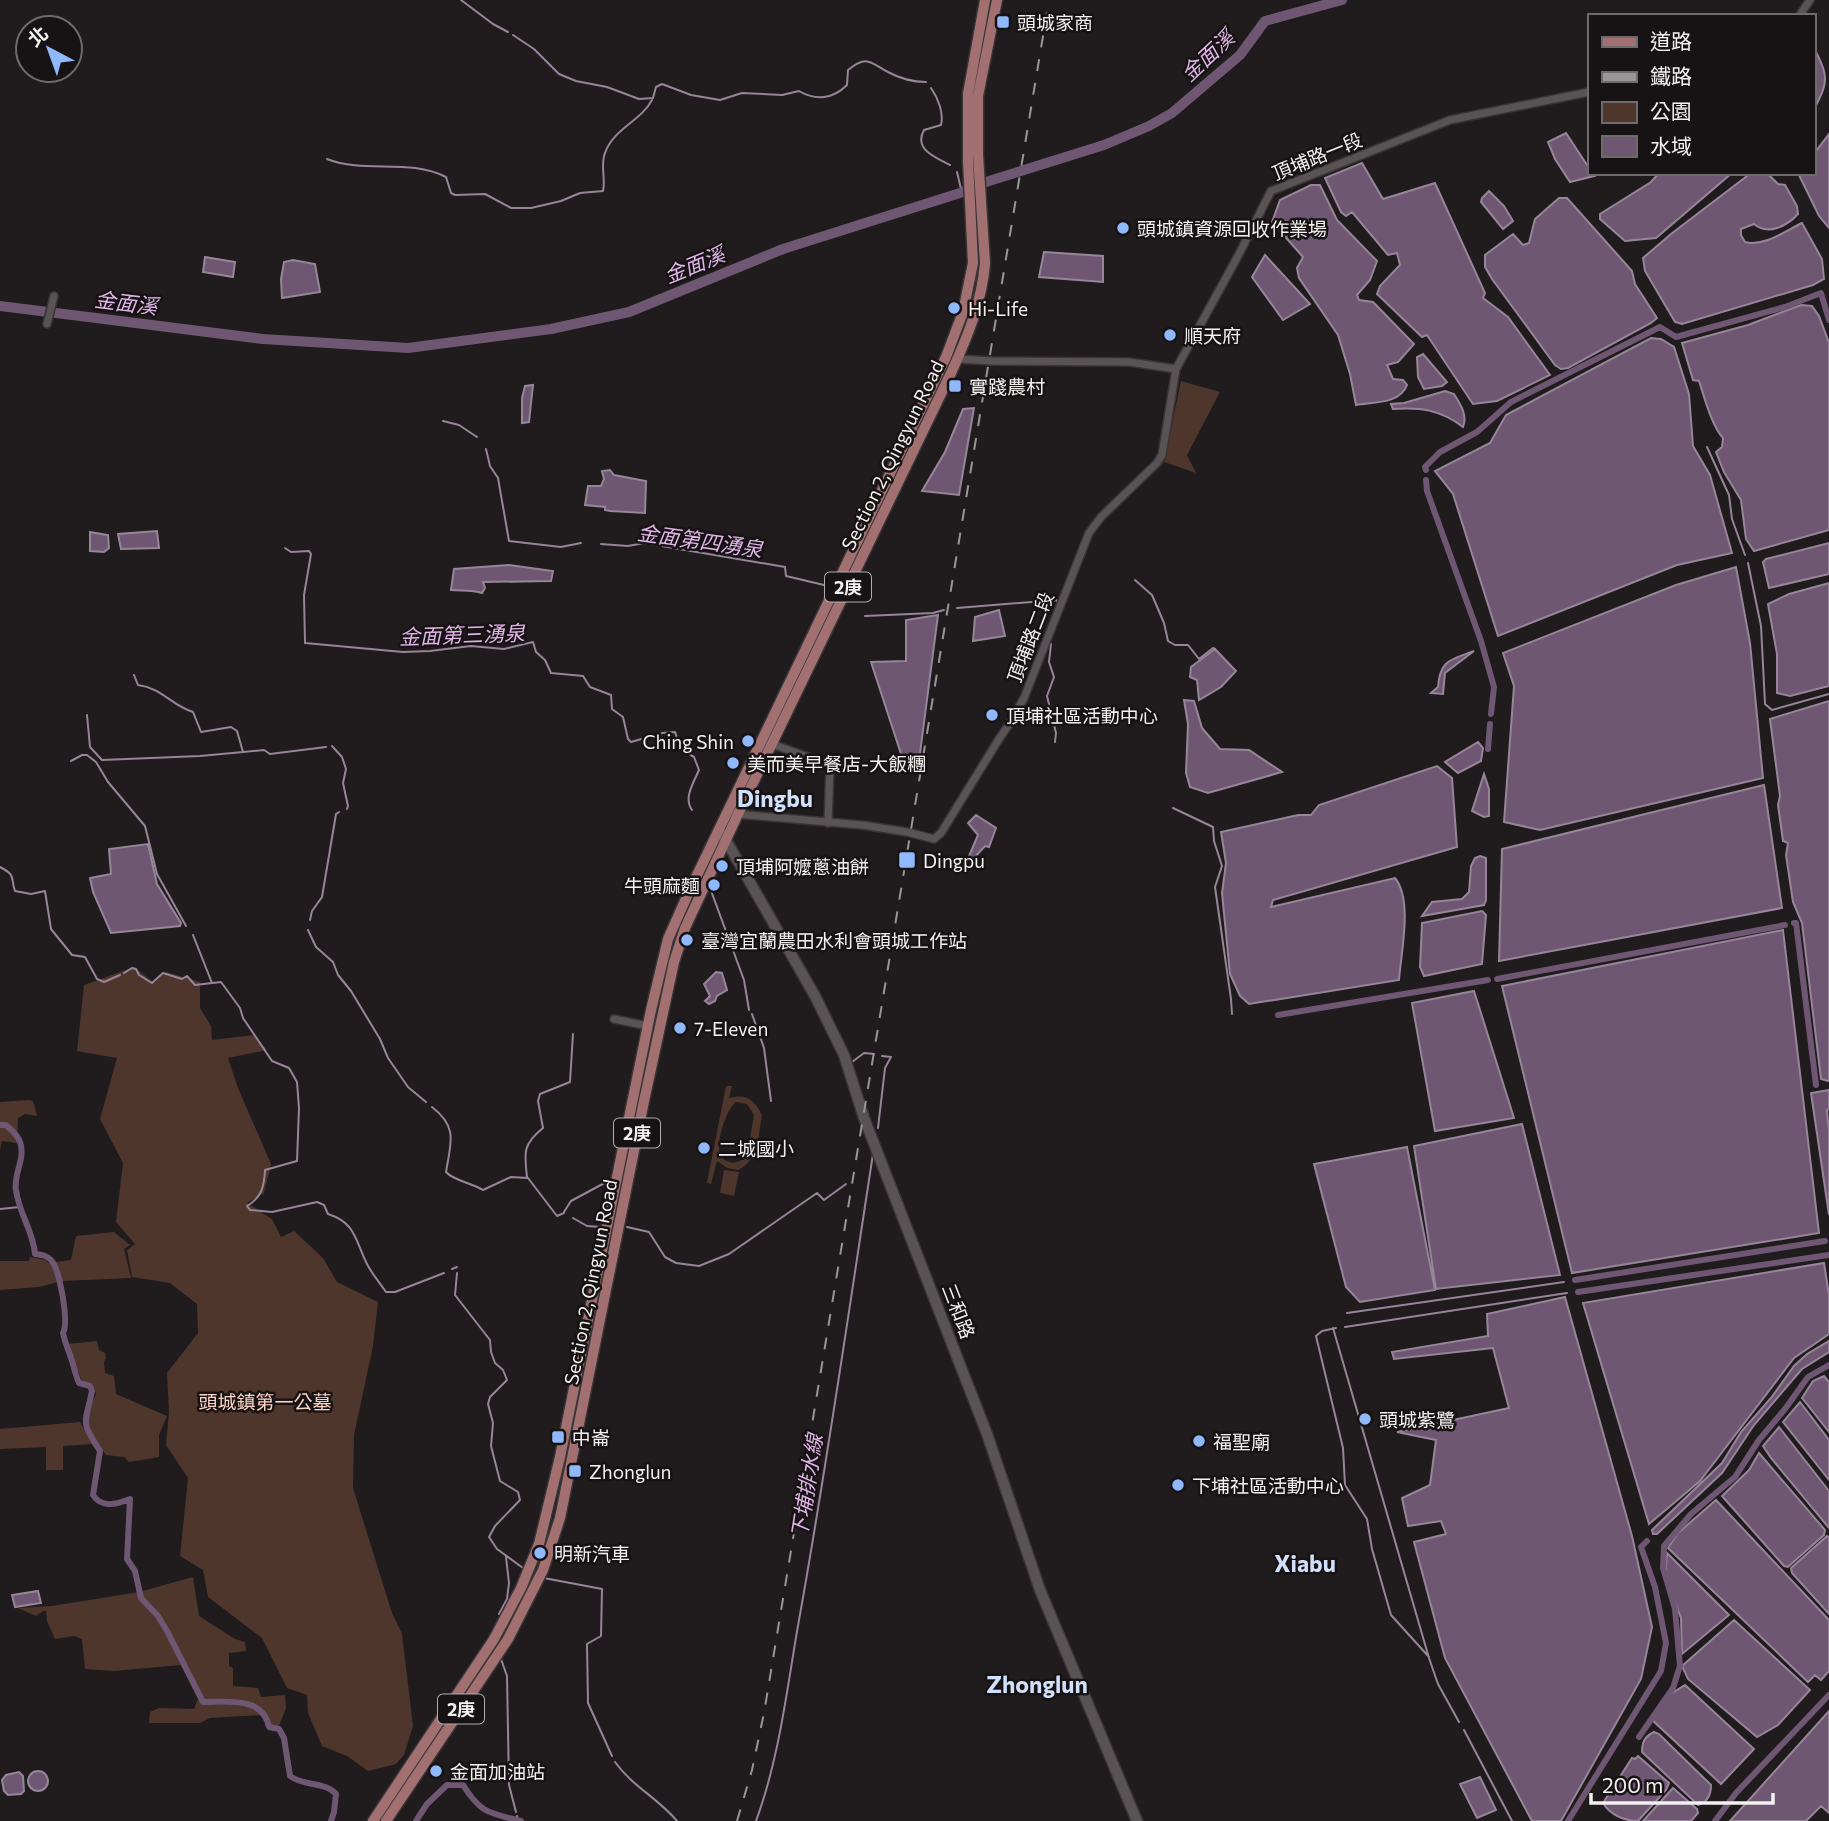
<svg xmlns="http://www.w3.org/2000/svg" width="1829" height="1821" font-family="Commissioner,'Noto Sans TC',sans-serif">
  <rect width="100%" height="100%" fill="#201b1c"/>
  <!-- green -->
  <path fill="#4f362d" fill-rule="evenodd" d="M1181 381 1220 392 1187 455 1196 473 1164 462Z
    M134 967 154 983 166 972 200 982V1008L211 1026 212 1040 254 1035 267 1050 228 1058 238 1088 271 1164 264 1193 247 1203 272 1219 281 1237 294 1231 323 1258 337 1282 378 1302 373 1346 354 1435 353 1488 392 1613 402 1634 413 1726 404 1755 396 1764 368 1771 347 1756 322 1746 308 1713 307 1695 287 1688 262 1638 208 1597 203 1570 180 1556 188 1478 166 1445 169 1412 167 1373 198 1333 197 1304 170 1283 132 1277 127 1250 135 1244 116 1222 123 1163 100 1119 117 1058 77 1051 84 985Z
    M726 1086H732L729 1098C746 1093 755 1100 762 1115 758 1136 759 1160 738 1170L727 1168 717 1161 711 1184 707 1183ZM736 1102 747 1104 754 1115 747 1156C738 1166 720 1165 719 1148 718 1137 727 1108 736 1102Z
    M29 1100 33 1101 37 1116 25 1114 18 1118 17 1143 2 1141 0 1150V1102Z
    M724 1170 739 1172 734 1196 720 1193Z
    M114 1232 130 1245 124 1249 131 1278 62 1281 39 1287 0 1290V1261H29L30 1257 46 1260 48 1263 71 1260 76 1236Z
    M97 1341 99 1350 105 1353 106 1358 104 1362 105 1373 114 1376 116 1394 167 1416 159 1435V1457L129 1462 124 1457 106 1455C88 1429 82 1425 96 1394L94 1388 82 1381 67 1344Z
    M80 1422 93 1444 63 1446V1470H46V1447L0 1449V1429Z
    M193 1577 199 1616 235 1639 245 1642 246 1651 229 1653V1666L233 1668V1686L258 1688 261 1697 285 1695 286 1708 277 1731 269 1728 262 1715 210 1718 200 1723H149L150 1712 159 1708 194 1709 198 1699 181 1665 114 1671 85 1669 82 1639 74 1636 55 1639 47 1621 46 1611H43L36 1616 18 1608 52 1606 139 1592Z"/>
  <!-- water -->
  <path fill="#6f5774" stroke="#978599" stroke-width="2" d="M1813 46C1829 77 1829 81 1813 111Z
    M1566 133 1589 168V173L1594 176 1570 182 1555 159 1548 142Z
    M1829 134V228L1819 216 1798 173H1813V155Z
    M1362 163 1383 199 1435 183 1485 293 1483 298 1508 317 1550 375 1497 401 1473 404 1427 335 1422 337 1377 294 1380 286 1400 265 1397 253 1388 255 1352 212 1346 216 1341 212 1325 178Z
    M1659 173H1732L1656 238 1625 241 1600 219V214L1651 182Z
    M1751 173H1767L1778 184 1785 185 1797 206 1798 214C1787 226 1768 236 1754 224L1741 229V235L1745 242C1764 247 1785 231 1802 223L1822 259 1824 279 1813 285 1682 324 1675 322 1645 271 1643 258 1671 234Z
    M1311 185H1320L1337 220 1377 261 1370 280 1357 295 1359 300 1373 302 1414 344 1398 362 1387 365 1393 379 1403 380 1407 385C1400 404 1374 402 1356 405L1350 374 1338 335 1299 278 1297 268 1303 257 1272 222 1280 200Z
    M1489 191 1504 206 1513 221 1503 229 1481 202 1482 198Z
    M1559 198H1567L1632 271 1635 284 1657 318 1651 323 1568 368 1561 369 1555 365 1492 279 1485 267V255L1513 234 1523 245 1529 243 1535 219Z
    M1044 252 1103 256V282L1039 277Z
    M1265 255 1310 304 1283 320 1252 277Z
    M205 257 235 262 233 277 203 272Z
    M293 260 315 264 320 292 282 298 281 279 284 262Z
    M1801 305 1812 306 1819 316 1829 343V530L1754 551 1746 539 1741 500 1724 472 1716 452 1722 447 1723 438C1712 427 1704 396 1699 381L1693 380 1682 343 1748 325Z
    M1651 338 1661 339 1674 347 1689 394 1693 446 1710 475 1732 553 1677 565 1498 636 1453 494 1435 471 1490 443 1506 415Z
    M1423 354 1447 382 1442 386 1424 389 1418 377 1417 357Z
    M533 385 529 422 522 423V398L525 386Z
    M1445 391 1454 394C1460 404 1468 415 1463 427 1441 410 1420 407 1393 409L1391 404 1404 403Z
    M974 408 959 495 922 491 945 452 963 409Z
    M610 470 614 475 646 481 645 513 610 511 605 510V507L585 505 588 486H601L604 479 602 471Z
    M157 531 159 548 121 549 118 534Z
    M90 532 108 535 109 548 104 552 90 551Z
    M1829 543V574L1769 588 1763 562 1766 559Z
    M509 565 553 571 551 581 483 582 485 588 482 593C472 590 461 591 451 590L454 569Z
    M1736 567 1750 643 1763 778 1540 830 1504 822 1514 686 1503 653 1676 585Z
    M1829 583V686L1790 696 1777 693V654L1768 604 1789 594Z
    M999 610 1005 636 973 641 975 617Z
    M938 615 919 761 903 760 871 662 906 661V620Z
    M1215 649 1236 671 1221 687 1199 700 1197 680 1190 677 1191 667Z
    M1474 651 1445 673 1443 694 1431 693 1438 687C1440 660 1450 660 1474 651Z
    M1184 700 1194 701 1202 728 1220 749 1249 750 1282 772 1208 793 1190 787 1186 773 1188 724Z
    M1829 701V1081H1828L1821 1079 1802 923 1793 902 1786 855 1788 843 1783 841 1778 805 1780 796 1770 719Z
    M1478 742 1483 748 1481 761 1458 773 1445 762Z
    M1437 766 1452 778 1457 847 1273 900 1271 907 1395 878C1413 900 1401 952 1399 980L1249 1004 1240 996 1230 974 1222 893 1226 863 1221 832 1298 815H1311L1319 805Z
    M1484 774 1489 789V816L1484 817 1472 811Z
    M1764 785 1782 908 1499 961 1502 849Z
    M976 815 996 828 989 847 985 846 974 858 969 856 978 835 968 823Z
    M148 844 157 884 181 923 180 926 111 933 93 892 90 878 111 874 109 849Z
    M1480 856 1486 858V900L1484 905 1422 916 1432 902 1462 899 1469 892 1471 866 1475 858Z
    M1482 911 1486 915 1482 964 1424 976 1420 967 1422 923Z
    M1783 930 1819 1233 1572 1273 1502 986Z
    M716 972 722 973 727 990 717 996 715 1001 709 1004 705 1001 710 996 704 984Z
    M1474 991 1514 1118 1435 1131 1412 1003Z
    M1829 1090V1108L1827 1111 1829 1130V1215L1811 1093Z
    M1522 1124 1560 1275 1436 1289 1414 1146Z
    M1407 1147 1435 1290 1360 1302 1346 1287 1314 1164Z
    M1824 1263 1829 1295V1334L1794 1358 1700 1481 1649 1524 1583 1303Z
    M1565 1297 1632 1536 1652 1627 1641 1679 1561 1821H1532L1445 1658 1414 1542 1446 1534 1441 1521 1408 1526 1402 1498 1430 1485 1436 1440 1397 1432 1509 1408 1493 1348 1394 1359 1392 1352 1488 1336 1487 1314Z
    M1829 1341V1352L1802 1369 1754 1425 1722 1473 1657 1534H1653L1652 1530 1722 1463 1741 1432 1771 1398 1794 1366 1807 1354Z
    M1824 1376 1829 1382V1432L1802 1398 1813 1381Z
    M1800 1402 1829 1440V1480L1783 1422Z
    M1779 1427 1829 1491V1528L1771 1458 1763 1446Z
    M1759 1453 1825 1530 1824 1535 1788 1567 1784 1566 1722 1496 1749 1470Z
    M1716 1500 1829 1620V1671L1821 1680 1815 1675 1808 1682 1668 1548 1678 1533Z
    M1827 1536 1829 1537V1614L1792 1573 1791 1568Z
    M1667 1553 1729 1615 1682 1654 1681 1618 1665 1577Z
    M38 1591 41 1603 15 1607 12 1595Z
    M1734 1620 1810 1690 1778 1725 1757 1737 1688 1679 1682 1666Z
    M1685 1685 1754 1749 1721 1784 1651 1719 1666 1697Z
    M1829 1711V1813L1821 1806 1806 1821H1730Z
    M1654 1732 1659 1734 1711 1785C1711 1794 1708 1802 1698 1805L1642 1752C1642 1742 1645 1736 1654 1732Z
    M1638 1756 1669 1783 1666 1790 1638 1821C1625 1821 1610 1815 1603 1803L1632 1758 1635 1759Z
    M28 1781a10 10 0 1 1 20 0a10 10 0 1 1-20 0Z
    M19 1772 23 1776 24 1791 21 1794 8 1795 4 1791 2 1780 6 1775Z
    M1480 1777 1496 1810 1477 1818 1460 1784Z
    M1673 1788 1697 1809 1698 1813 1691 1821H1643Z"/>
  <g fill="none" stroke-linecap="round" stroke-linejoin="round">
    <!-- stream -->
    <path stroke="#978599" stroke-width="2" d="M461 0 493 24 508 32
      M513 35 534 49 559 74 576 81 607 87 639 99 653 98 656 87 662 84 691 95 720 100 742 93 782 95 799 91C816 101 833 99 847 85L848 70C867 54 871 63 888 72 899 78 913 82 926 82
      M931 88C938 98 944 113 941 125L924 130C913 150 937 158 950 165
      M327 159C365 174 409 158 446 177L451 193 455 195 485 194 511 208H531L561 201 580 193 603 191C606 179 600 165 605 153 613 129 641 121 652 100
      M957 172 962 193
      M443 421 459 425 477 437
      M1707 447 1729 495 1732 519 1745 555
      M486 449 490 466 498 478 509 541 561 547 581 543
      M601 544 628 546 644 543 785 567 786 576 824 585 828 588
      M285 548 291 552 309 551 311 554 304 595 305 643 403 652 430 651 471 646 504 649 533 642 536 652 545 660 551 673 583 676 590 687 611 695 612 709 623 717 628 739 631 742 662 733 675 732C678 743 684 752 694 757L699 770C694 782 683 798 692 810
      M1748 563 1761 626 1765 704 1772 710 1829 694
      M1135 580 1152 595 1164 623 1168 641 1175 645H1188L1199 659 1213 648 1215 649
      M957 608 1056 600 1058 602
      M865 616 933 613 944 610
      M1051 644 1049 662 1054 677 1047 696 1056 733 1055 742
      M134 675 138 685C162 688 171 705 193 712L201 732 231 727 237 731 243 752 264 750 270 754 326 747
      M87 715 90 747 102 760 200 756 243 752
      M332 746 342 757 346 769 343 783 348 806 347 809
      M71 761 82 755H87L96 762 108 782 145 826 157 874 186 926
      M1173 808 1213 827 1214 841 1222 866 1215 887 1231 999 1232 1014
      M0 867C17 876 10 877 15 891L31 894 45 891 51 929 72 955 85 957 97 979 104 982 120 975
      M710 888 744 980 749 1010
      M310 920 312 911 322 897 336 814 339 812
      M308 930 316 947 333 962 338 975 351 991 380 1039 388 1058 408 1087 426 1102
      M193 935 212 983
      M124 973 132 968 136 969 139 975 152 983 163 973 182 979 187 976 195 985 221 982 240 1008 243 1018 272 1061 289 1068 297 1082 299 1108 297 1161 265 1170C264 1187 262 1197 247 1206L250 1210 272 1212 317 1202 324 1205 328 1214C356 1223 355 1240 367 1264 372 1274 380 1283 386 1292H395L444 1273
      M752 1014 764 1048 771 1101
      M852 1062 864 1053 874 1054
      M432 1107C458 1127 451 1142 446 1172 454 1181 472 1183 483 1190L511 1177 528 1178 557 1216 564 1213
      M878 1128 885 1068 891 1057 882 1056
      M527 1177C524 1152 523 1144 543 1128L538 1101 540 1094 570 1082 573 1034
      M0 1209 20 1207
      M564 1212 571 1201 610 1180
      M573 1218 587 1226 601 1227
      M627 1227 649 1232 665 1257 676 1263 699 1266 729 1254 817 1193 824 1200 846 1184
      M452 1269 457 1267
      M457 1273 455 1295 490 1340 491 1352 495 1363 503 1370 507 1380 490 1397 488 1404 493 1423 491 1446 500 1481 518 1492 520 1500 495 1526 489 1537 497 1549 523 1568
      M1573 1280H1575
      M1576 1292H1578
      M1347 1313 1564 1282
      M1345 1327 1567 1293
      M1333 1328 1429 1658 1438 1684 1459 1722
      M1336 1328 1322 1331 1316 1336 1343 1448 1345 1485 1367 1519 1372 1549 1391 1615 1429 1657
      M544 1578 602 1589 601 1636 587 1644 588 1703 612 1756
      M499 1614 507 1599 509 1583 506 1557
      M501 1659 507 1676 509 1785 516 1812
      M1464 1730 1512 1821
      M615 1762C632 1786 659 1799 677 1821
      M517 1816 518 1820
      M756 1821C780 1756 787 1687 799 1620 827 1465 849 1309 873 1154"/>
    <!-- canal -->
    <path stroke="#6f5774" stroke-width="6" d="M1426 470 1425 467 1440 452 1477 432 1511 402 1660 327 1676 337 1785 307 1821 293 1829 320
      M1426 480 1427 491 1481 641 1494 687 1491 714
      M1488 749 1490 724
      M1794 923H1796L1816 1085
      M1497 979 1785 925
      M1278 1015 1488 980
      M0 1125H6C11 1130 18 1135 20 1142 26 1159 13 1174 16 1190 19 1214 33 1230 35 1254 42 1255 46 1255 51 1260 60 1270 69 1322 63 1333 65 1343 68 1349 71 1358 74 1366 75 1374 79 1383L90 1386 92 1391C85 1425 80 1420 100 1451L93 1495C102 1509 117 1504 130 1499L127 1559 135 1571 141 1598 158 1616 167 1631 203 1702C227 1702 263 1696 269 1727L279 1729 284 1738 290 1776C304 1787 325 1781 336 1794L334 1812 331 1821
      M1575 1280 1825 1241
      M1578 1292 1829 1255
      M1639 1737 1673 1688 1680 1666 1675 1609 1663 1568 1664 1546 1691 1514 1735 1477 1759 1440 1785 1409 1808 1377 1829 1365
      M416 1821 427 1804 447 1785H463C481 1814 490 1813 521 1821
      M1568 1821 1661 1671 1666 1643 1655 1587 1641 1547 1647 1541
      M1715 1821 1736 1793 1829 1695"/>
    <!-- river -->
    <path stroke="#6f5774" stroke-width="10" d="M0 306 263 339 408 348 551 329 629 312 783 249 960 193 989 181 1104 145 1149 126 1172 113 1240 55 1265 21 1342 0"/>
    <!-- minor casing -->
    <g stroke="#393536" stroke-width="10">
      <path id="minor" d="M1799 16 1810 0
        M47 324 54 296
        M957 359 992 361 1129 362 1176 369
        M772 744 830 765 828 823
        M736 814 862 825 907 832 934 839 941 833 999 739 1012 720 1024 698 1089 533 1101 517 1157 463 1162 455 1176 369 1238 256 1271 191 1450 120 1589 92
        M614 1019 648 1026"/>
    </g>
    <!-- secondary casing -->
    <g stroke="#393536" stroke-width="13">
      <path id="secondary" d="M723 835 815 996 844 1055 864 1118 987 1434 1040 1590 1137 1821"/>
    </g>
    <!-- primary casing -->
    <g stroke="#393536" stroke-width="13">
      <path id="primary" d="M373 1821 494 1639 521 1588 539 1544 560 1457 651 1010 668 939 688 894 946 357 963 312 973 263 968 161V94L985 0
        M386 1821 508 1639 543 1570 560 1518 644 1101 674 962 685 928 738 814 951 373C967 338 982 302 985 263L978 155V96L997 0"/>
    </g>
    <!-- minor -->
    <use href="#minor" stroke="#595355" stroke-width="7"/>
    <!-- secondary -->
    <use href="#secondary" stroke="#595355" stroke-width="10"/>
    <!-- primary -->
    <use href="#primary" stroke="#a27070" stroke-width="10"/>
    <!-- rail -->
    <path stroke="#9a9697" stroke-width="2" stroke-dasharray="12 12" stroke-linecap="butt" d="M737 1821 752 1770 764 1713 1049 0"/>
  </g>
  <!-- markers -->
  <g fill="#8fb8fd" stroke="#171213" stroke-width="2.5">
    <rect x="996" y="15" width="14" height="14" rx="3.5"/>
    <circle cx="1123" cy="228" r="7"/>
    <circle cx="954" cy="308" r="7"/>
    <circle cx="1170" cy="335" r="7"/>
    <rect x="948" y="379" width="14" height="14" rx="3.5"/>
    <circle cx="992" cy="715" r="7"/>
    <circle cx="748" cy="741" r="7"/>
    <circle cx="733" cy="763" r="7"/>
    <rect x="898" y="851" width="18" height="18" rx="3.5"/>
    <circle cx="722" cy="866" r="7"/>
    <circle cx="714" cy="885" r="7"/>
    <circle cx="687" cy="940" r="7"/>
    <circle cx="680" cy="1028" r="7"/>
    <circle cx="704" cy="1148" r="7"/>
    <circle cx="1365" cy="1419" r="7"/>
    <rect x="551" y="1430" width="14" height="14" rx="3.5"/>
    <circle cx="1199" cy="1441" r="7"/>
    <rect x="568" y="1464" width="14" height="14" rx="3.5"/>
    <circle cx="1178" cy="1485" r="7"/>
    <circle cx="540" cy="1553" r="7"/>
    <circle cx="436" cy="1771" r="7"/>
  </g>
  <g text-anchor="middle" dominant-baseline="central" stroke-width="5" stroke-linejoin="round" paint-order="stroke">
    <!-- shield labels -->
    <g fill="#171213" stroke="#b1adae" stroke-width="2">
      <rect x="825" y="572.5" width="46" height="29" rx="5"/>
      <rect x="614" y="1118.5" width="46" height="29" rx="5"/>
      <rect x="438" y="1694.5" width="46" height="29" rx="5"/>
    </g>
    <g font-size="18" font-weight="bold" fill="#f3f0f0">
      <text x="848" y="587">2庚</text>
      <text x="637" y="1133">2庚</text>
      <text x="461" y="1709">2庚</text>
    </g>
    <!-- poi labels -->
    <g font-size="19" fill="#f3f0f0" stroke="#171213" text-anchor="start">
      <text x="1017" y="22">頭城家商</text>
      <text x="1137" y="228">頭城鎮資源回收作業場</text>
      <text x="968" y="308">Hi-Life</text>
      <text x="1184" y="335">順天府</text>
      <text x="969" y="386">實踐農村</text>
      <text x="1006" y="715">頂埔社區活動中心</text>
      <text x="734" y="741" text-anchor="end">Ching Shin</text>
      <text x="747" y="763">美而美早餐店-大飯糰</text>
      <text x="923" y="860">Dingpu</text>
      <text x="736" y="866">頂埔阿嬤蔥油餅</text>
      <text x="700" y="885" text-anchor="end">牛頭麻麵</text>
      <text x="701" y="940">臺灣宜蘭農田水利會頭城工作站</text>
      <text x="694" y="1028">7-Eleven</text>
      <text x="718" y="1148">二城國小</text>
      <text x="1379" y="1419">頭城紫鷺</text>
      <text x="572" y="1437">中崙</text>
      <text x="1213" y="1441">福聖廟</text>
      <text x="589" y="1471">Zhonglun</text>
      <text x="1192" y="1485">下埔社區活動中心</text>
      <text x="554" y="1553">明新汽車</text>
      <text x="450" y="1771">金面加油站</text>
    </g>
    <!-- street labels -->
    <g font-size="19" fill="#f3f0f0" stroke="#171213">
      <text transform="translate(1317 156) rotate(-22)">頂埔路一段</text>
      <text transform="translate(892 455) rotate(-64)">Section 2, Qingyun Road</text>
      <text transform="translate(1030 637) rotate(-69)">頂埔路二段</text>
      <text transform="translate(590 1282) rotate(-79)">Section 2, Qingyun Road</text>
      <text transform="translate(959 1311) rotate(69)">三和路</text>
    </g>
    <!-- park labels -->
    <g font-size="19" fill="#fbd3c4" stroke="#171213">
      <text x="265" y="1401">頭城鎮第一公墓</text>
    </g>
    <!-- water labels -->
    <g font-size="21" font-style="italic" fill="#dfb4e7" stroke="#171213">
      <text transform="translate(1207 55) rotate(-43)">金面溪</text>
      <text transform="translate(694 264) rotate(-22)">金面溪</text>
      <text transform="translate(126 302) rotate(7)">金面溪</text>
      <text transform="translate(700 540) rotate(8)">金面第四湧泉</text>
      <text transform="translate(462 634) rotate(-2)">金面第三湧泉</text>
      <text transform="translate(806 1486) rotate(-81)">下埔排水線</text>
    </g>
    <!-- quarter labels -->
    <g font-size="23" font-weight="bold" fill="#d1e1fb" stroke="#171213">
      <text x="775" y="798">Dingbu</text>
      <text x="1305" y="1563">Xiabu</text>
      <text x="1037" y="1684">Zhonglun</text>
    </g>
  </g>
  <!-- legend -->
  <rect x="1588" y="14" width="228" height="161" fill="#171213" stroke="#6f6b6b" stroke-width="2"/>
  <rect x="1602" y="37" width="35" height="10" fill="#a27070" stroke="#6f6b6b" stroke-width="2"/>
  <text x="1650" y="49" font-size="21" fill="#f3f0f0">道路</text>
  <rect x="1602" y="72" width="35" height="10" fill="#9a9697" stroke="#6f6b6b" stroke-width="2"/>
  <text x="1650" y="84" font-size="21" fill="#f3f0f0">鐵路</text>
  <rect x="1602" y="102" width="35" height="21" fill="#4f362d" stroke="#6f6b6b" stroke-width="2"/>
  <text x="1650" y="119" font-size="21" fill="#f3f0f0">公園</text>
  <rect x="1602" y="136" width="35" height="21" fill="#6f5774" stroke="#6f6b6b" stroke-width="2"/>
  <text x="1650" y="154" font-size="21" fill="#f3f0f0">水域</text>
  <!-- north arrow -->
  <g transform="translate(49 49) rotate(319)"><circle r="33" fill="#171213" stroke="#6f6b6b" stroke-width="2"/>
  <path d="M0-5L12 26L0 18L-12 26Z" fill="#8fb8fd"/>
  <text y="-10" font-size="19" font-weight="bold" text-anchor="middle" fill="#f3f0f0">北</text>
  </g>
  <!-- scale -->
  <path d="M1591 1793v10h182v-10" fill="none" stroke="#f3f0f0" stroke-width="3.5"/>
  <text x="1602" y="1793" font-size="21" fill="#f3f0f0" stroke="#171213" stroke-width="5" paint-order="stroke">200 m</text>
</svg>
